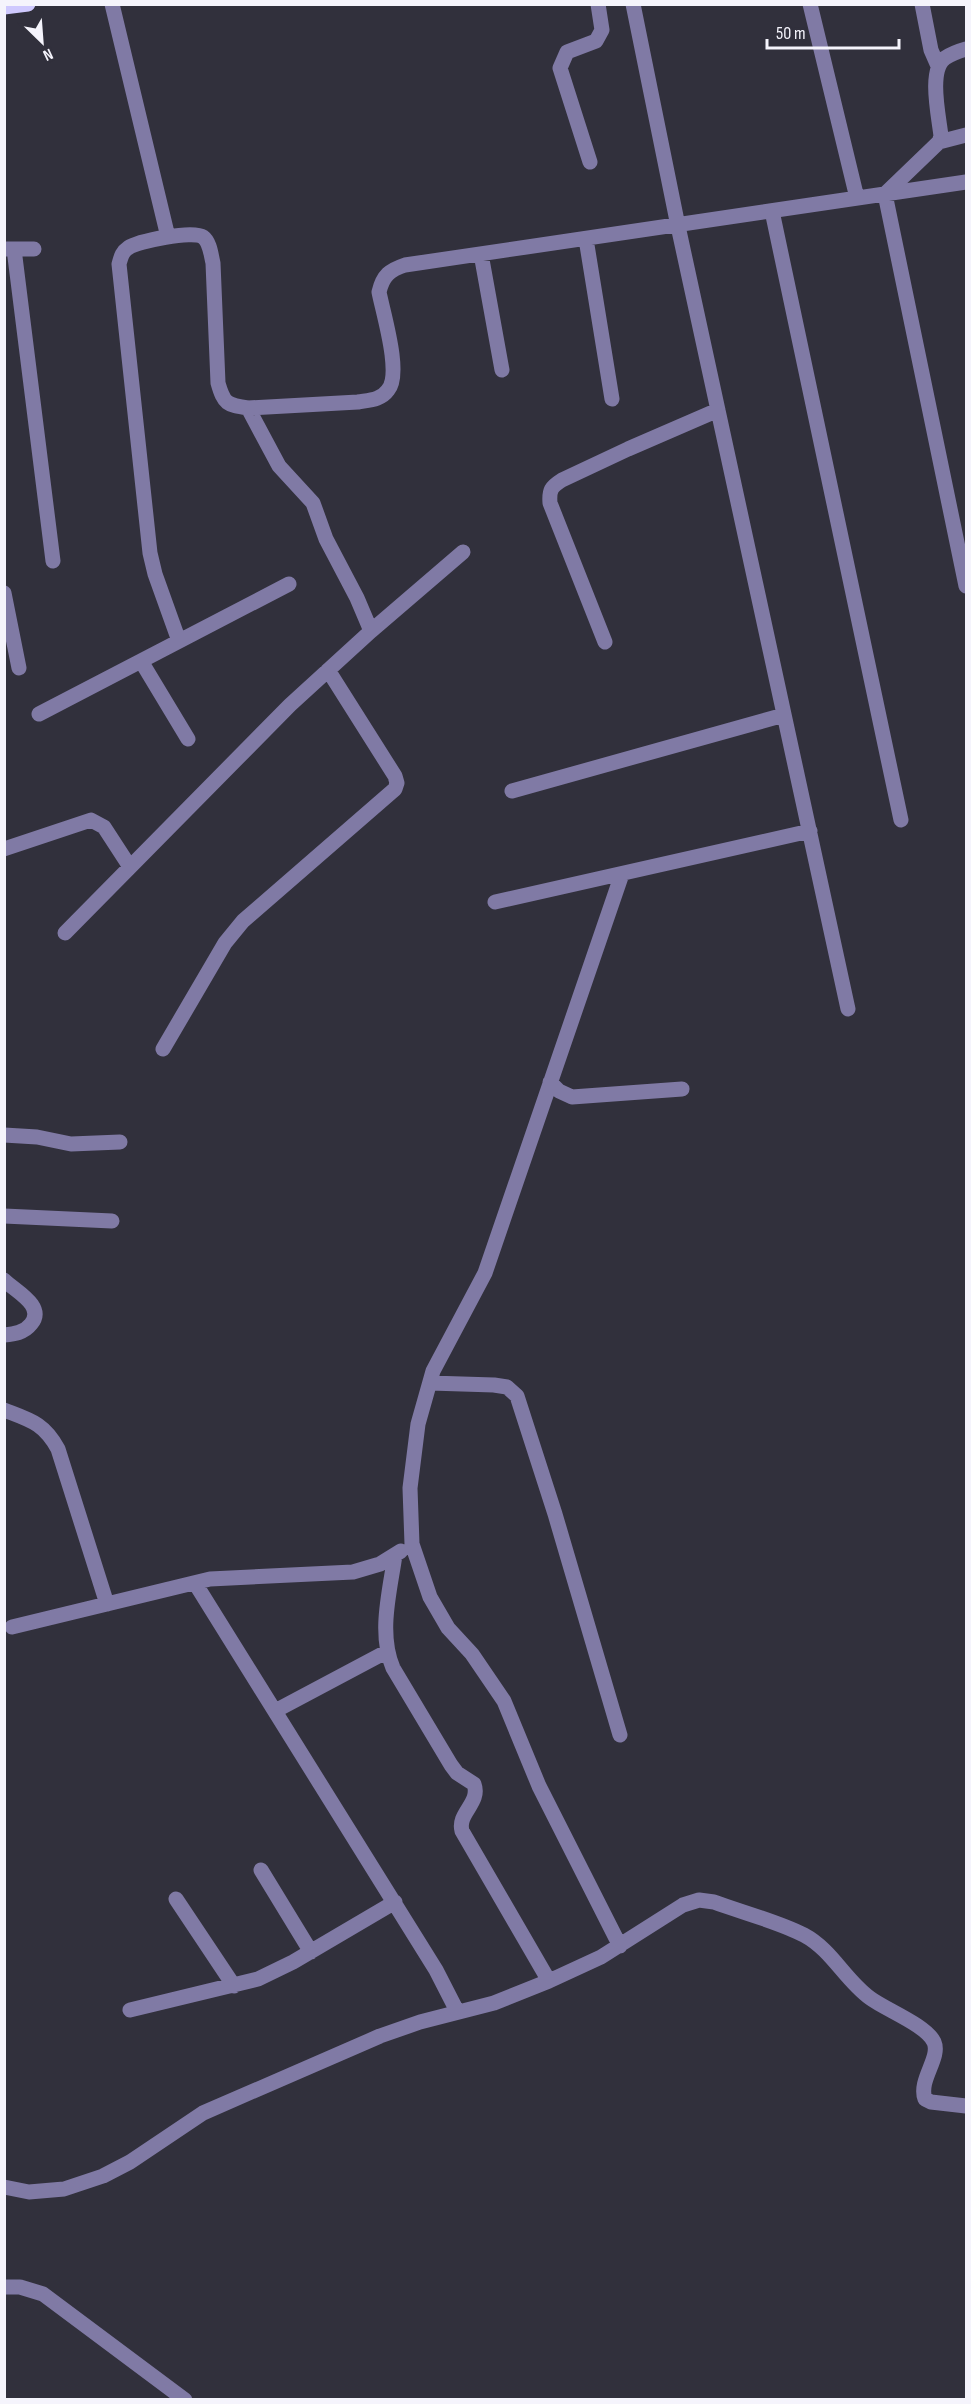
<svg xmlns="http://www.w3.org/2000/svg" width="971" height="2404" font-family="'Sofia Sans Condensed',sans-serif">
  <rect width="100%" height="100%" fill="#31303c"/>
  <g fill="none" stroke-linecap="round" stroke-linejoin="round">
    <!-- minor -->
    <path stroke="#807aa5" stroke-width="15" d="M112 4 168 237
      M633 4 678 226 848 1009
      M810 4 857 198
      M922 4 931 50 938 66
      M966 49C959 51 951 54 945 58 928 70 939 117 941 136L939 142 885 194 966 586
      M939 142 966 135
      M590 162 560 68 567 52 596 41 602 30 598 4
      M772 211 901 820
      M586 239 612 399
      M4 249H34
      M14 249 53 561
      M481 254 502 370
      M248 408 279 466 313 503 326 539 357 598 371 631
      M4 593 19 668
      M179 641 155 574 150 553 119 264C121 257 122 252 128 248 138 241 193 230 203 237 210 242 211 255 213 263L218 383C224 404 227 405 248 408L358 402C369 400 381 400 388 390 402 374 383 313 379 292 383 275 390 270 405 265L966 182
      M605 642 550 503C549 490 551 487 562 480L628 449 718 410
      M141 661 188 739
      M39 714 289 584
      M512 791 784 715
      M4 849 91 820 104 827 130 867
      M495 902 810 831
      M65 933 290 705 371 631 463 552
      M163 1049 225 943 243 921 395 789 397 783 395 776 328 670
      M550 1082 559 1091 572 1097 682 1089
      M4 1135 37 1137 71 1144 120 1142
      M4 1216 112 1221
      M4 1280C15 1291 46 1306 31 1324 24 1333 14 1334 4 1335
      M430 1383 494 1385 507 1387 517 1396 555 1514 620 1735
      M4 1410C30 1420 44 1423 58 1449L107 1604
      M395 1555C390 1591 378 1633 393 1668L451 1765 457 1773 474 1784C481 1803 457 1813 462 1831L549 1981
      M195 1583 436 1970 457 2011
      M12 1627 210 1579 353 1572 380 1564 401 1551
      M275 1711 386 1652
      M261 1870 311 1952
      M176 1899 234 1986
      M620 1946 539 1786 504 1701 472 1654 448 1628 430 1597 412 1544 410 1488 418 1424 433 1371 485 1273 622 874
      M130 2010 258 1979 293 1962 395 1902
      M4 2187 29 2192 64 2189 103 2176 130 2162 203 2113 380 2036 420 2022 494 2003 549 1981 601 1957 683 1905 699 1900 714 1902C741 1912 779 1922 804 1935 832 1950 845 1980 870 1998 886 2010 926 2025 934 2042 941 2058 918 2080 925 2099L931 2102 966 2106
      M4 2287H20L43 2294 185 2400"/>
    <!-- major -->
    <path stroke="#cfc9fe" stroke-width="15" d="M4 7 28 4"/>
  </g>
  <!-- border -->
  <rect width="971" height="2404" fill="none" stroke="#f5f4fc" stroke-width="12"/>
  <!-- north arrow -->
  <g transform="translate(42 42) rotate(155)" stroke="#31303c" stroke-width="4.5" paint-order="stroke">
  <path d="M0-4.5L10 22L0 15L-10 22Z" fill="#f5f4fc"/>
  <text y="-9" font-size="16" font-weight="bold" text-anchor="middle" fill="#f5f4fc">N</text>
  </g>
  <!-- scale -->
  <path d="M767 39v9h132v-9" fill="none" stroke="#f5f4fc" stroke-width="3"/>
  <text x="776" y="39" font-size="18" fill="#f5f4fc" stroke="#31303c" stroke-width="4.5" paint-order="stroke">50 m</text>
</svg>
